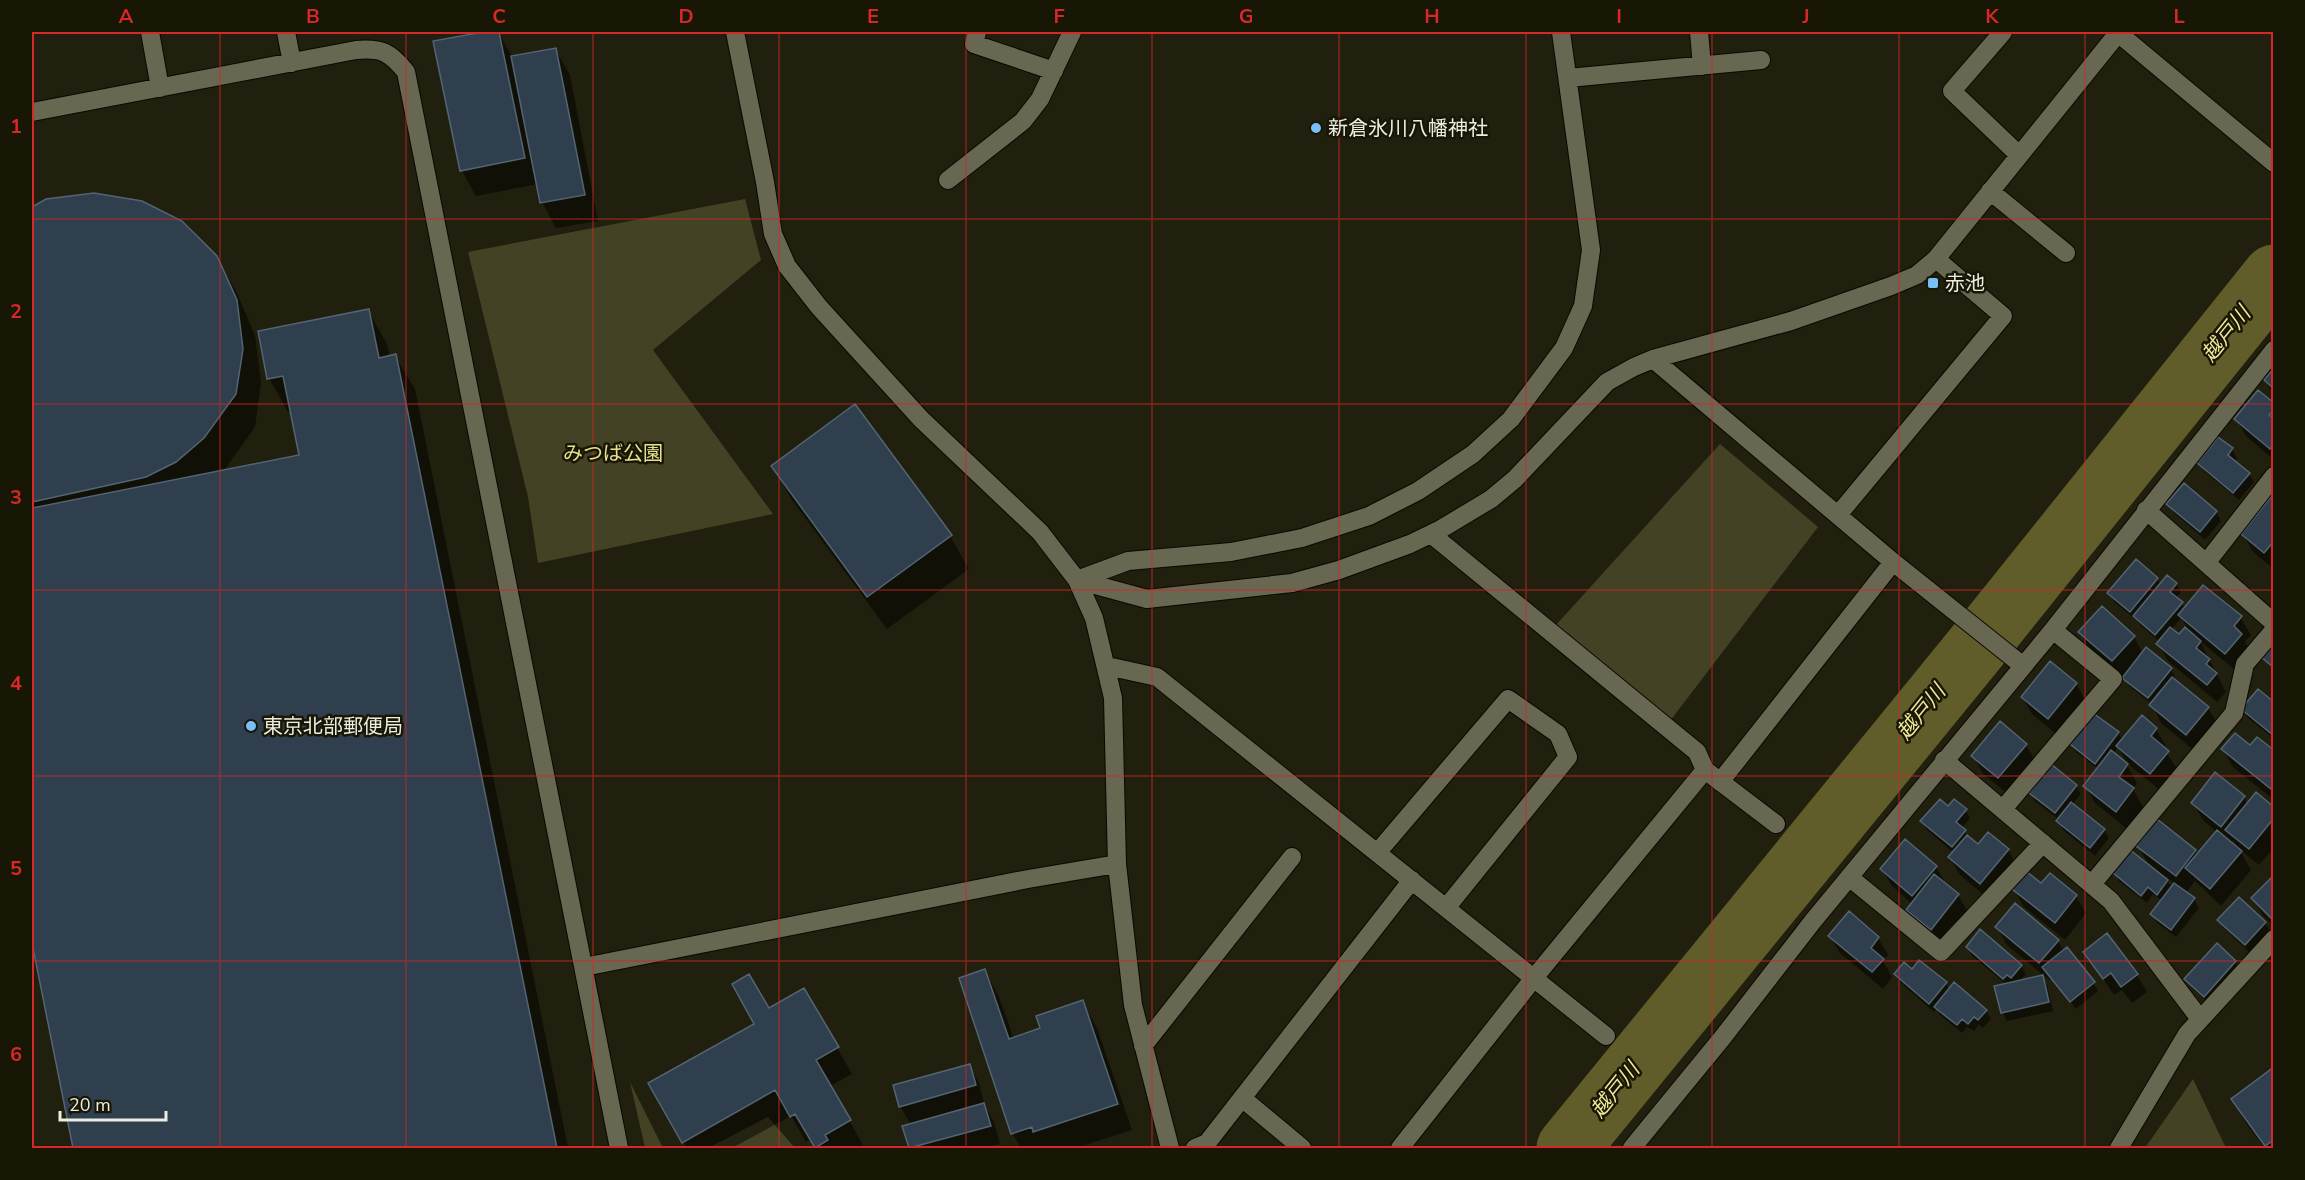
<svg xmlns="http://www.w3.org/2000/svg" width="2305" height="1180" font-family="'Nunito Sans','Noto Sans JP',sans-serif">
  <rect width="100%" height="100%" fill="#211f0d"/>
  <!-- green -->
  <path fill="#444225" d="M745 199 761 260 653 350 773 514 538 563 528 497 468 252Z
    M1720 444 1818 527 1670 721 1556 625Z
    M2193 1079 2226 1148H2145Z
    M630 1082 663 1148H645Z
    M768 1117 795 1148H708Z"/>
  <!-- shadow -->
  <path fill="#0007" fill-rule="evenodd" d="M490 32H498L512 56 555 49 570 75 598 221 556 228 542 202 538 184 476 196 462 171 435 43Z
    M47 200 216 257 236 291 255 335 261 383 255 427 223 472 301 456 291 411 288 412 269 378 368 310 387 344 390 357 395 356 415 389 568 1148H74L32 936V209Z
    M2274 371V395L2265 381Z
    M2274 405V460L2246 436 2236 419Z
    M2218 439 2232 449 2237 458 2234 462 2249 474 2254 482 2239 500 2204 471 2199 463Z
    M773 466 950 536 969 569 887 629 792 500Z
    M2184 485 2216 512 2221 521 2205 540 2173 512 2168 504Z
    M2274 495V569L2253 552 2243 534Z
    M2157 579 2161 585 2176 584 2181 592 2176 598 2185 609 2240 617 2251 635 2245 642 2251 652 2236 671 2200 641 2226 692 2217 702 2168 661 2158 644 2160 642 2140 625 2136 618 2135 619 2114 602 2109 593ZM2181 618 2187 627 2179 637 2171 630Z
    M2080 632 2134 637 2143 654 2171 669 2175 677 2174 680 2208 708 2218 725 2196 752 2161 723 2152 704 2129 686 2124 677 2090 650Z
    M2274 644V671L2263 657Z
    M2076 684 2086 701 2059 736 2032 714 2022 697Z
    M2274 704V739L2248 718 2243 709Z
    M2156 729 2166 746 2164 749 2178 770 2161 791 2128 764 2118 747 2113 754 2127 765 2137 783 2133 789 2143 807 2126 828 2095 803 2085 786 2098 769 2076 752 2071 744 2118 733 2123 741Z
    M2026 745 2036 762 2009 795 1983 774 1973 756Z
    M2250 747 2274 752V800L2233 767 2223 749Z
    M2076 786 2081 794 2072 805 2104 830 2109 838 2095 856 2063 830 2058 821 2059 820 2035 801 2030 793Z
    M2244 797 2248 805 2274 809V848L2259 865 2239 849 2251 870 2221 906 2195 881 2186 893 2194 899 2199 908 2176 937 2157 923 2152 914 2162 901 2153 894 2147 903 2119 881 2114 872 2150 867 2138 846 2195 851 2198 855 2217 832 2203 820 2193 803ZM2233 840 2239 850 2230 844ZM2165 877 2175 884 2172 889Z
    M1948 808 1965 810 1970 818 1962 828 1969 838 1978 846 1989 834 2008 850 2018 868 1991 901 1960 875 1950 858 1954 853 1927 830 1922 821Z
    M1936 867 1946 884 1958 895 1968 912 1941 946 1918 927 1908 910 1912 904 1892 886 1882 869Z
    M2274 877V926L2263 916 2253 898Z
    M2042 885 2076 896 2086 913 2065 940 2024 907 2014 889Z
    M2219 920 2265 923 2270 931 2250 953 2224 928Z
    M1997 927 2058 941 2064 951 2093 983 2098 991 2076 1009 2051 978 2049 980 2007 945Z
    M1830 936 1878 938 1888 955 1883 961 1892 977 1883 989 1840 953Z
    M2217 945 2235 962 2240 971 2210 1004 2191 987 2186 979Z
    M1968 947 2021 966 2026 974 2019 982 2042 977 2047 985 2053 1011 2007 1021 2003 1013 1996 987 2007 985 1972 956Z
    M2085 952 2137 975 2147 992 2132 1003 2122 990 2114 995Z
    M985 971 999 997 1014 1039 1042 1029 1082 1002 1097 1028 1132 1130 1076 1148H1021L1012 1133Z
    M1912 971 1946 983 1949 990 1986 1011 1991 1019 1983 1028 1979 1024 1974 1031 1967 1027 1962 1033 1940 1015 1937 1009 1934 1012 1900 982 1895 974Z
    M804 990 852 1074 830 1086 864 1147 817 1148 811 1139 806 1142 791 1116 732 1148H687L650 1084 756 1024 769 1010Z
    M969 1065 979 1083 984 1103H983L994 1122 1000 1144 983 1148H910L904 1127 911 1125 900 1106Z
    M2274 1069V1148H2265L2247 1125 2232 1099Z"/>
  <g fill="none" stroke-linecap="round" stroke-linejoin="round">
    <!-- river -->
    <path stroke="#615d2b" stroke-width="63" d="M1568 1148 1992 628 2274 276"/>
  </g>
  <!-- building -->
  <path fill="#2f3f4d" stroke="#536473" stroke-width="1.5" d="M483 32H499L525 158 460 171 433 41Z
    M556 48 585 195 540 203 511 56Z
    M94 193 142 201 182 221 217 256 237 300 243 349 236 394 204 438 176 462 146 477 32 502V207L46 199Z
    M369 309 379 358 396 354 557 1148H73L32 943V508L299 455 283 376 267 379 258 331Z
    M2274 368V389L2264 380Z
    M2258 390 2274 403V410L2269 415 2274 419V444L2270 449 2234 419Z
    M855 404 952 535 867 597 771 466Z
    M2218 437 2233 448 2228 455 2250 473 2233 493 2197 463Z
    M2184 483 2217 511 2200 532 2166 504Z
    M2274 493V541L2264 553 2241 534Z
    M2136 559 2158 578 2130 612 2107 593Z
    M2167 575 2177 583 2170 592 2183 602 2155 635 2133 616Z
    M2203 585 2242 616 2234 626 2242 634 2225 654 2178 615Z
    M2102 606 2135 636 2112 661 2078 632Z
    M2170 627 2179 634 2185 627 2201 641 2196 648 2210 659 2206 664 2217 673 2207 685 2156 644Z
    M2274 642V668L2261 657Z
    M2146 647 2172 668 2148 698 2122 678Z
    M2050 661 2077 683 2048 719 2021 697Z
    M2172 677 2209 707 2186 735 2149 705Z
    M2258 689 2274 702V736L2241 709Z
    M2093 713 2119 732 2095 764 2070 744Z
    M2142 715 2157 728 2151 736 2169 751 2150 774 2116 746Z
    M2000 721 2027 744 1998 778 1971 756Z
    M2235 733 2250 745 2257 737 2274 750V786L2271 789 2221 749Z
    M2111 750 2128 764 2119 777 2134 788 2116 812 2083 786Z
    M2051 764 2077 785 2055 813 2029 793Z
    M2215 772 2245 796 2221 827 2191 803Z
    M2256 792 2274 807V818L2249 849 2225 830Z
    M1940 799 1948 806 1954 799 1967 809 1956 822 1966 830 1952 847 1920 821Z
    M2071 802 2105 829 2090 848 2056 821Z
    M2157 819 2196 850 2176 876 2136 846Z
    M2217 830 2242 851 2210 889 2185 868Z
    M1988 832 2009 849 1980 884 1948 857 1967 835 1978 844Z
    M1905 839 1937 866 1912 896 1880 869Z
    M2129 849 2168 880 2157 895 2148 887 2141 896 2112 872Z
    M2026 871 2041 883 2050 873 2077 895 2055 923 2012 889Z
    M1934 874 1959 894 1931 930 1906 910Z
    M2274 875V918L2272 919 2251 898Z
    M2174 883 2195 898 2171 930 2150 914Z
    M2239 897 2266 922 2245 945 2217 920Z
    M2015 903 2059 940 2039 963 1995 927Z
    M1849 911 1879 937 1871 948 1884 959 1872 972 1828 936Z
    M1980 929 2022 965 2011 978 2007 975 2003 979 1966 947Z
    M2107 933 2138 974 2121 987 2111 973 2103 979 2083 952Z
    M2217 943 2236 961 2204 997 2184 979Z
    M2067 947 2095 982 2070 1002 2042 967Z
    M1919 960 1947 982 1929 1004 1894 974 1904 962 1912 969Z
    M985 969 1009 1039 1040 1028 1036 1016 1083 1000 1118 1104 1033 1132 1032 1127 1011 1134 959 978Z
    M749 974 769 1008 804 988 839 1047 816 1060 851 1120 825 1135 828 1140 815 1148 795 1114 790 1117 775 1090 682 1143 648 1083 754 1024 732 984Z
    M2043 975 2049 1002 2001 1013 1994 986Z
    M1954 982 1987 1010 1978 1020 1974 1017 1968 1024 1962 1019 1957 1025 1934 1007Z
    M970 1064 976 1085 899 1107 893 1085Z
    M2274 1067V1140L2265 1146 2231 1099Z
    M984 1103 991 1126 909 1148 902 1126Z"/>
  <g fill="none" stroke-linecap="round" stroke-linejoin="round">
    <!-- minor casing -->
    <g stroke="#0b0900" stroke-width="20">
      <path id="minor" d="M150 32 160 88
        M286 32 292 63
        M735 32 765 182 773 234 787 266 819 307 921 419 1040 532 1077 580 1094 618 1113 698 1117 864 1133 1005 1170 1148
        M977 32 974 44 1054 71
        M1699 32 1702 66
        M2003 32 1952 91 2019 155
        M2118 33 2274 163
        M1568 78 1761 60
        M32 112 356 50C382 48 390 52 406 72L619 1148
        M948 180 1023 121 1040 99 1072 32
        M1990 191 2066 253
        M1653 359 1893 562 2022 665
        M2146 510 2274 623
        M1838 515 2003 316 1936 259
        M1431 534 1697 752 1705 770
        M2207 562 2274 476
        M1077 580 1147 599 1292 583 1339 570 1410 544 1441 529 1491 499 1515 479 1607 382 1634 367 1653 359 1791 321 1891 286 1917 275 1936 259 2119 32
        M1077 580 1128 561 1231 552 1302 538 1369 516 1418 491 1473 454 1511 419 1564 348 1583 306 1591 250 1561 32
        M1107 666 1157 677 1606 1036
        M1944 760 2111 901 2200 1019
        M1720 782 1893 562
        M2003 809 2113 679 2053 630
        M1377 853 1508 699 1558 734 1568 757 1446 908
        M1849 877 1941 952 2043 843
        M2092 884 2234 713 2245 664 2274 630
        M584 967 1028 879 1117 864
        M1143 1046 1292 857
        M1242 1098 1302 1148
        M1195 1148 1207 1143 1412 880
        M1400 1148 1534 978 1705 770 1776 824
        M1632 1148 1723 1037 1813 921 2053 630 2274 350
        M2119 1148 2187 1034 2274 939"/>
    </g>
    <!-- minor -->
    <use href="#minor" stroke="#686752" stroke-width="18"/>
  </g>
  <!-- grid -->
  <path fill="none" stroke="#d62828" stroke-width="1.5" stroke-opacity="0.55" d="M220 32V1148M406 32V1148M593 32V1148M779 32V1148M966 32V1148M1152 32V1148M1339 32V1148M1526 32V1148M1712 32V1148M1899 32V1148M2085 32V1148M32 219H2274M32 404H2274M32 590H2274M32 776H2274M32 961H2274"/>
  <!-- markers -->
  <g fill="#7abef8" stroke="#181605" stroke-width="2">
    <circle cx="1316" cy="128" r="6"/>
    <rect x="1927" y="277" width="12" height="12" rx="3"/>
    <circle cx="251" cy="726" r="6"/>
  </g>
  <g text-anchor="middle" dominant-baseline="central" stroke-width="5" stroke-linejoin="round" paint-order="stroke">
    <!-- poi labels -->
    <g font-size="20" fill="#edece0" stroke="#181605" text-anchor="start">
      <text x="1328" y="128">新倉氷川八幡神社</text>
      <text x="1945" y="283">赤池</text>
      <text x="263" y="726">東京北部郵便局</text>
    </g>
    <!-- park labels -->
    <g font-size="20" fill="#e6e091" stroke="#181605">
      <text x="613" y="453">みつば公園</text>
    </g>
    <!-- water labels -->
    <g font-size="21" font-style="italic" fill="#efe899" stroke="#181605">
      <text transform="translate(2226 334) rotate(-51)">越戸川</text>
      <text transform="translate(1921 712) rotate(-51)">越戸川</text>
      <text transform="translate(1615 1090) rotate(-51)">越戸川</text>
    </g>
  </g>
  <!-- border -->
  <rect width="2305" height="1180" fill="none" stroke="#181605" stroke-width="66"/>
  <!-- scale -->
  <path d="M60 1111v9h106v-9" fill="none" stroke="#edece0" stroke-width="3"/>
  <text x="69" y="1111" font-size="18" fill="#edece0" stroke="#181605" stroke-width="4.5" paint-order="stroke">20 m</text>
  <rect x="33" y="33" width="2239" height="1114" fill="none" stroke="#d62828" stroke-width="2"/>
  <g font-size="20" text-anchor="middle" font-weight="bold" fill="#d62828">
    <text x="126" y="23">A</text>
    <text x="313" y="23">B</text>
    <text x="499" y="23">C</text>
    <text x="686" y="23">D</text>
    <text x="873" y="23">E</text>
    <text x="1059" y="23">F</text>
    <text x="1246" y="23">G</text>
    <text x="1432" y="23">H</text>
    <text x="1619" y="23">I</text>
    <text x="1806" y="23">J</text>
    <text x="1992" y="23">K</text>
    <text x="2179" y="23">L</text>
    <text x="16" y="133">1</text>
    <text x="16" y="318">2</text>
    <text x="16" y="504">3</text>
    <text x="16" y="690">4</text>
    <text x="16" y="875">5</text>
    <text x="16" y="1061">6</text>
  </g>
</svg>
